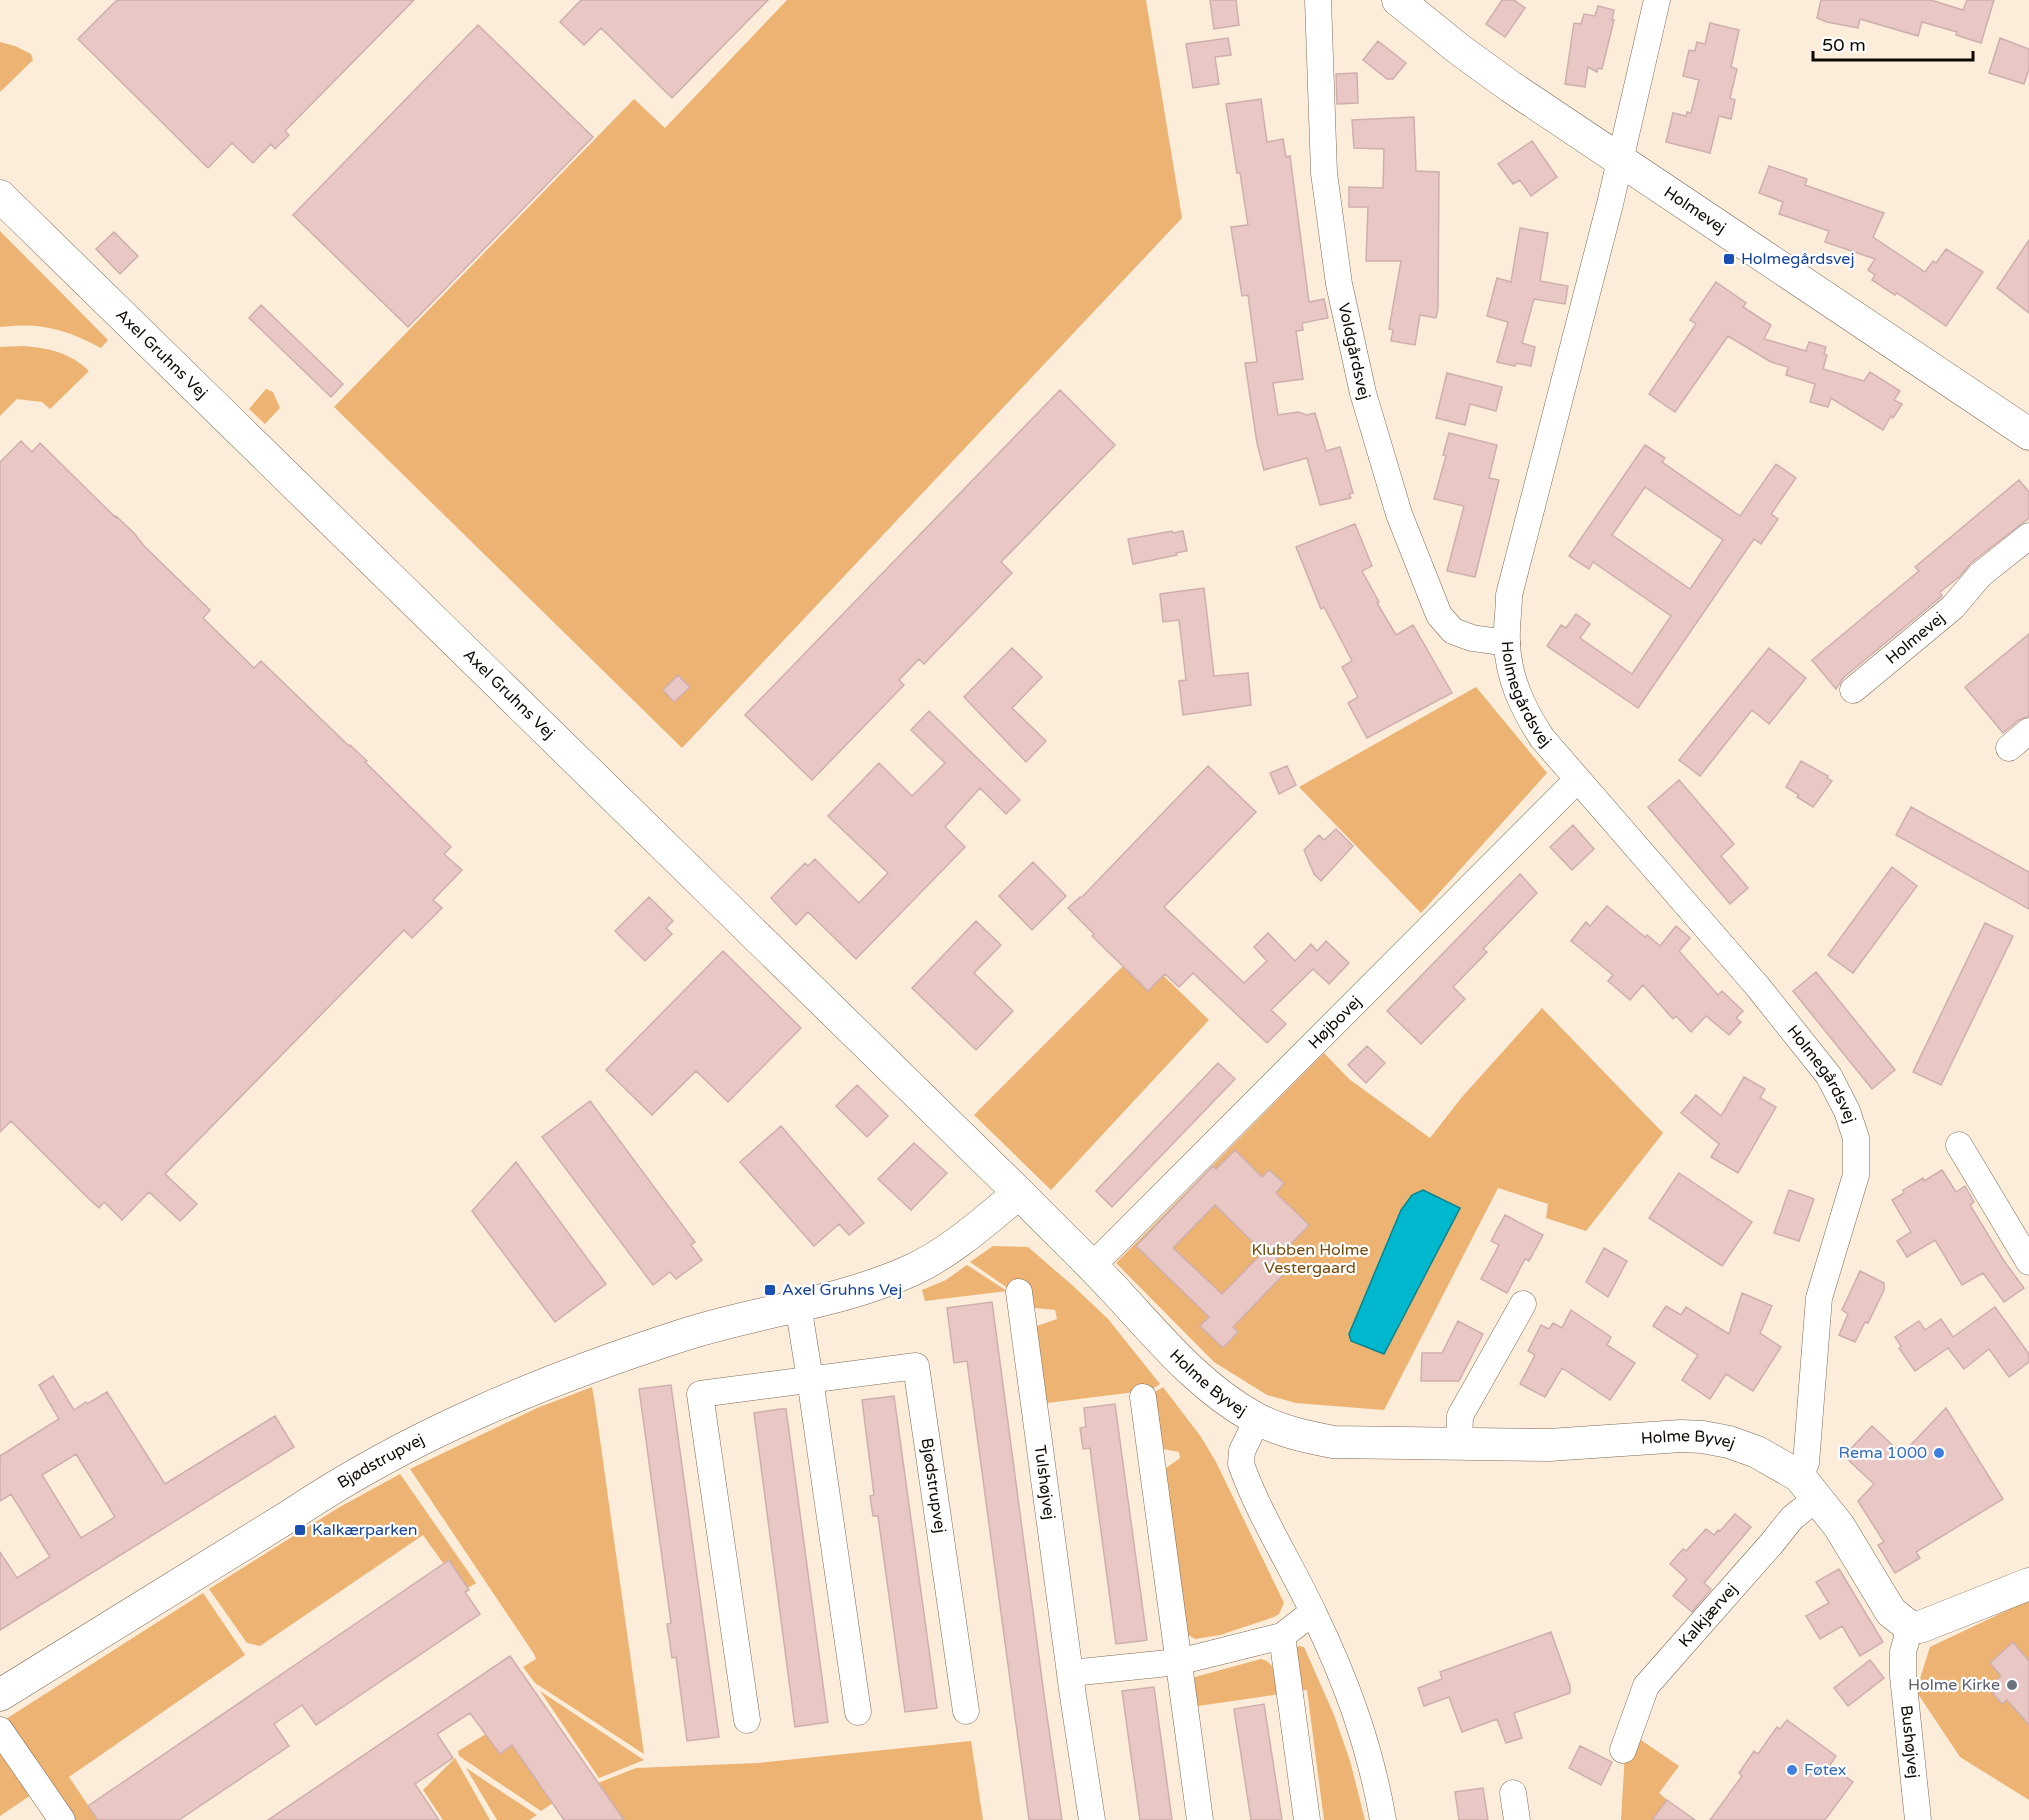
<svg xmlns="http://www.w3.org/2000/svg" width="2029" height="1820" font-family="'Varela Round',sans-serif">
  <rect width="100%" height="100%" fill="#fcecda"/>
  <!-- green -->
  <path fill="#ecb372" d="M787 0H1146L1182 218 682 748 334 407 634 99 665 128Z
    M0 42 15 46 31 54 33 60 0 92Z
    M0 231 108 340 101 348C66 329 40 322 0 327Z
    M24 346C49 348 71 353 89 371L50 409 42 402 17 399 0 416V347Z
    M266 389 273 392 280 408 265 424 249 409Z
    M1476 687 1547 773 1421 913 1299 787Z
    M1138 951 1209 1020 1051 1190 974 1115Z
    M1542 1008 1663 1133 1586 1231 1546 1218 1548 1204 1498 1188 1384 1410 1296 1403 1267 1395 1214 1362 1116 1263 1324 1053 1349 1079 1430 1138 1462 1097Z
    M993 1246 1028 1247 1072 1285 1108 1319 1160 1384 1151 1390 1047 1403 1037 1329V1326L1057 1319 1055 1310 1035 1308 1027 1287 1009 1289 970 1262Z
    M967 1265 1007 1291 925 1301 922 1290 946 1280Z
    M592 1387 595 1404 644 1754 535 1683 523 1667 536 1659 534 1654 410 1469 537 1408Z
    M1163 1387 1201 1437 1216 1462 1284 1603 1279 1614 1274 1617 1220 1635 1195 1639 1187 1634 1166 1468 1180 1458 1179 1452 1163 1449 1156 1398 1153 1393Z
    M400 1474 476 1583 468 1588 449 1560 443 1563 423 1535 260 1646 247 1643 209 1589 338 1508Z
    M203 1593 245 1655 69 1777 98 1820H73L6 1719Z
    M2029 1600V1800L1960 1757 1916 1691 1930 1647Z
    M1299 1646 1304 1647 1334 1715 1350 1761 1365 1820H1324L1307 1690 1300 1691 1291 1648Z
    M1261 1659C1276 1661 1277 1682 1280 1694L1198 1706 1193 1682 1195 1677Z
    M540 1691 644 1760 599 1778Z
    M486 1734 500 1754 512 1746 553 1803 541 1811 459 1756 458 1751Z
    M1632 1734 1679 1766 1659 1793 1667 1800 1652 1820H1621L1625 1752Z
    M971 1741 983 1820H624L598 1783 636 1768 758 1763Z
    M0 1750 31 1795 0 1816Z
    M455 1758 490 1820H443L423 1790Z
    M466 1768 537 1815 529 1820H497Z"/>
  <!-- water -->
  <path fill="#00b8cd" stroke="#058491" stroke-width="1.5" d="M1423 1190 1460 1208 1384 1354 1351 1341 1349 1334 1401 1210 1412 1195Z"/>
  <!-- building -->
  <path fill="#e8c7c5" stroke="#cfafad" stroke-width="1.5" fill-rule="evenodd" d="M117 0H414L285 131 289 135 275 149 271 144 253 163 232 143 208 168 78 39Z
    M581 0H768L672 98 601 28 584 45 560 22Z
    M1210 0H1236L1239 25 1214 29Z
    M1502 0H1514L1525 8 1505 37 1486 24Z
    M1821 0H1931L1963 10 1967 0H1994L1981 43 1956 35 1957 32 1922 22 1918 36 1860 19 1858 28 1827 22 1817 18Z
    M1598 6 1614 10 1612 20H1614L1602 69 1598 68 1597 72 1588 67 1585 87 1565 84 1574 23 1581 24 1584 14 1595 16Z
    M1710 23 1739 30 1731 67 1737 69 1730 98 1735 100 1731 119 1719 116 1710 153 1666 142 1673 113 1686 116 1687 112 1691 113 1699 80 1683 76 1689 50 1695 51 1697 42 1705 44Z
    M478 25 593 137 408 327 293 215Z
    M1228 38 1231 55 1215 57 1219 84 1193 88 1186 44Z
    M2000 38 2029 49V69L2024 84 1989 73Z
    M1378 41 1406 63 1393 79H1387L1363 60Z
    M1357 73 1358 103 1337 104 1336 74Z
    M1261 99 1267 142 1283 139 1286 157 1290 156 1309 302 1324 299 1328 318 1302 323 1303 330 1296 331 1303 379 1273 383 1278 415 1298 412 1307 415 1315 413 1326 451 1340 447 1353 493 1349 494 1351 498 1320 505 1307 458 1264 470 1257 443 1245 363 1257 362 1248 295 1242 296 1231 227 1248 225 1240 173H1237L1226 104Z
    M1414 117 1416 171 1439 172 1438 308 1436 318 1420 315 1415 345 1391 341 1393 330 1389 329 1401 261H1366L1368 207H1349V187L1383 188 1384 149 1354 148 1352 120Z
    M1532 141 1557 177 1531 196 1520 180 1513 184 1498 164Z
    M1769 166 1807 179 1805 185 1884 213 1873 237 1925 272 1933 261 1936 263 1946 249 1983 272 1946 326 1897 293 1895 295 1872 280 1875 275 1868 270 1875 259 1825 242 1829 231 1779 214 1783 202 1759 193Z
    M1520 228 1548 233 1540 281 1568 286 1565 304 1534 299 1522 343 1535 347 1531 366 1516 363 1515 366 1497 362 1508 322 1487 316 1497 278 1511 282Z
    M114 232 138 256 120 274 96 249Z
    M2029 240V313L1997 288Z
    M1716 282 1746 303 1743 307 1771 325 1764 339 1806 351 1809 342 1826 347 1824 354 1827 355 1823 369 1864 381 1870 372 1900 391 1894 400 1902 404 1893 418 1891 416 1883 430 1831 398 1828 407 1810 402 1815 384 1786 375 1788 367 1771 362 1728 336 1675 412 1649 394 1696 324 1690 320Z
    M261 305 343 384 331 397 249 318Z
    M1447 373 1502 387 1496 411 1470 404 1465 425 1436 418Z
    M1060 390 1115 445 1001 562 1012 573 924 664 919 659 899 680 904 685 812 780 745 715Z
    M1449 433 1497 445 1489 478 1499 480 1475 577 1447 571 1464 506 1434 499 1446 456 1443 455Z
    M21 441 32 452 40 443 115 517 116 516 134 533 144 546 210 610 203 618 254 668 261 661 349 746 350 745 367 761 365 762 451 847 444 854 462 870 433 900 442 908 412 938 404 930 165 1174 197 1204 180 1221 149 1192 122 1220 104 1202 99 1208 87 1197 11 1121 0 1132V462Z
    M1645 445 1665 458 1662 462 1740 516 1776 464 1796 478 1771 514 1778 519 1761 544 1754 539 1638 708 1547 646 1561 625 1566 628 1576 614 1590 624 1580 638 1632 674 1671 616 1593 562 1589 569 1569 556ZM1645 487 1723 540 1690 589 1612 535Z
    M2019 480 2029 492V518L1971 563 1959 577 1940 592 1942 596 1843 678 1836 689 1812 660 1919 571 1915 567Z
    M1355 524 1372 566 1362 571 1379 602 1377 603 1396 635 1413 625 1452 693 1367 738 1348 703 1358 697 1342 667 1352 661 1324 607 1321 609 1296 547Z
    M1172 531 1173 533 1183 531 1187 551 1176 553 1177 555 1133 564 1128 539Z
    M1204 588 1214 676 1248 673 1251 705 1183 715 1179 681 1186 680 1179 620 1163 622 1160 594Z
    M2029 634V716L2019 720 2003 733 1965 687Z
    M1012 648 1042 677 1012 708 1046 741 1026 762 964 697Z
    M1769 648 1806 678 1769 724 1752 710 1700 776 1679 760Z
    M678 675 690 687 674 702 663 690Z
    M929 711 1020 800 1006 814 980 788 945 827 965 847 856 959 808 912 796 925 771 898 805 863 808 866 815 859 859 903 888 873 828 816 879 763 912 796 945 763 911 730Z
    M1801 761 1828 776 1827 778 1832 781 1813 807 1797 797 1799 795 1786 787Z
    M1208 766 1256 812 1164 907 1244 983 1267 961 1254 947 1268 933 1295 961 1311 944 1317 951 1326 941 1349 963 1329 984 1313 969 1271 1010 1286 1024 1267 1043 1193 973 1179 987 1165 974 1148 991 1092 936 1094 934 1068 908 1080 897 1081 898Z
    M1287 766 1296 785 1279 794 1270 773Z
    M1679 780 1734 844 1721 856 1748 888 1730 904 1648 807Z
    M1911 807 2029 872V909L1896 835Z
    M1573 825 1594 849 1572 870 1550 847Z
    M1336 829 1353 846 1321 881 1314 874 1304 850 1319 835 1324 840Z
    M1033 862 1066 896 1032 930 999 896Z
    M1892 867 1917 886 1853 973 1828 955Z
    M1520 874 1537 893 1483 949 1487 952 1453 987 1465 999 1421 1044 1387 1011Z
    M649 897 673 921 666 928 672 934 645 961 615 931Z
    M1607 906 1645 937 1647 935 1660 946 1676 926 1690 938 1679 951 1718 995 1722 991 1743 1011 1736 1018 1741 1022 1729 1035 1706 1016 1691 1032 1676 1016 1673 1019 1643 985 1630 1000 1608 981 1613 975 1571 941 1586 922 1590 926Z
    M976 921 1001 945 974 973 1013 1011 976 1050 912 988Z
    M1985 923 2013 936 1941 1085 1913 1072Z
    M723 951 801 1028 728 1102 696 1071 652 1115 606 1070Z
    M1816 972 1895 1070 1872 1089 1793 991Z
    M1367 1046 1385 1063 1366 1083 1348 1065Z
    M1218 1063 1235 1079 1112 1207 1096 1191Z
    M1744 1077 1765 1089 1760 1098 1776 1107 1738 1173 1711 1157 1719 1144 1681 1113 1696 1095 1721 1116Z
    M857 1085 888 1116 867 1137 836 1106Z
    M590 1101 695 1242 691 1245 702 1260 676 1279 670 1272 653 1285 542 1137Z
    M781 1126 864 1223 849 1235 839 1224 814 1246 740 1162Z
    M914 1143 947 1173 911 1210 878 1179Z
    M1235 1150 1262 1177 1269 1170 1284 1183 1276 1193 1309 1225 1274 1262 1285 1273 1233 1327 1238 1332 1223 1348 1200 1326 1209 1317 1136 1246 1213 1166 1216 1169ZM1215 1205 1263 1252 1222 1294 1173 1248Z
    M516 1162 606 1284 555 1322 472 1211Z
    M1942 1170 1956 1192 1965 1186 1974 1202 1970 1205 2004 1261 2024 1288 2004 1302 1983 1273 1962 1285 1935 1240 1907 1257 1897 1241 1911 1232 1892 1200 1904 1193 1903 1190 1923 1178 1924 1181Z
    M1679 1173 1752 1222 1722 1266 1649 1218Z
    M1789 1190 1814 1199 1799 1241 1774 1233Z
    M1505 1215 1543 1235 1529 1261 1525 1259 1507 1293 1481 1279 1499 1245 1491 1241Z
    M1604 1248 1627 1261 1608 1297 1586 1282Z
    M1860 1271 1884 1283V1290L1868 1323 1865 1322 1855 1342 1839 1335 1848 1314 1842 1310Z
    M1742 1293 1772 1306 1760 1333 1781 1347 1753 1391 1726 1374 1710 1399 1682 1380 1698 1355 1653 1326 1666 1306 1681 1315 1686 1307 1729 1334Z
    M992 1302 1045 1702 1062 1820H1029L967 1361 954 1363 947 1308Z
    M1995 1307 2029 1354V1362L2009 1377 1989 1349 1964 1369 1948 1348 1915 1371 1899 1348 1901 1346 1895 1337 1919 1321 1925 1330 1941 1319 1953 1337Z
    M1571 1310 1611 1337 1607 1345 1635 1363 1610 1400 1562 1368 1545 1397 1520 1384 1535 1355 1528 1351 1541 1325 1549 1329 1553 1323 1562 1328Z
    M1458 1321 1483 1334 1459 1381H1421L1422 1353H1442Z
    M53 1376 74 1410 86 1402 87 1404 107 1392 165 1484 275 1416 294 1447 0 1630V1552L17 1578 50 1557 11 1494 0 1501V1456L59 1419 39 1385ZM76 1454 115 1517 81 1538 42 1475Z
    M671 1385 719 1737 687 1741 676 1657 672 1658 667 1624 671 1623 639 1389Z
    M894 1396 937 1708 905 1712 878 1516H873L870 1496 874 1495 862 1400Z
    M1115 1404 1147 1640 1116 1644 1090 1448 1083 1449 1080 1428 1086 1427 1084 1408Z
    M1946 1408 2003 1499 1916 1552 1920 1558 1895 1573 1878 1545 1884 1542 1858 1501 1874 1484 1844 1456 1872 1426 1902 1454Z
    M780 1409H786L828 1722 795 1727 754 1413Z
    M1735 1514 1751 1527 1704 1583 1711 1589 1692 1612 1673 1596 1687 1579 1670 1564 1683 1549 1686 1551 1706 1529 1714 1535 1718 1530 1720 1531Z
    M449 1560 469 1590 465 1592 480 1614 316 1725 302 1705 274 1724 289 1746 179 1820H98L88 1806Z
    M1839 1569 1883 1642 1860 1656 1842 1626 1820 1639 1806 1616 1829 1603 1816 1582Z
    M1551 1632 1570 1686V1693L1514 1713 1522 1738 1506 1743 1497 1719 1462 1732 1449 1697 1424 1706 1418 1688 1442 1679 1440 1672Z
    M2013 1642 2029 1661V1725L2007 1700 2002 1704 1991 1691 1996 1687 1993 1683 2001 1676 1990 1663Z
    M510 1656 624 1820H564L512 1745 500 1754 470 1713 437 1734 453 1758 415 1784 439 1820H268Z
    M1870 1660 1884 1678 1848 1706 1834 1688Z
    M1154 1687 1172 1820H1140L1122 1691Z
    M1264 1704 1282 1820H1251L1234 1709Z
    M1787 1720 1836 1756 1830 1765 1853 1782 1825 1820H1710L1742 1776 1739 1773 1754 1751 1758 1754 1777 1727 1780 1729Z
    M1580 1746 1612 1762 1601 1785 1569 1768Z
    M1483 1788 1488 1820H1459L1455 1792Z
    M1667 1800 1695 1820H1652Z"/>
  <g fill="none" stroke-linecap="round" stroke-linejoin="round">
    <!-- minor casing -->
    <g stroke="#7d6b57" stroke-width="27">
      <g id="minor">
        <path id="s1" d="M1318 0 1324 173 1339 284 1363 393 1399 514 1439 615 1453 631 1472 638 1507 643"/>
        <path id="s2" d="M1657 0 1610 204 1509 595C1509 611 1506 627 1507 642 1508 678 1523 709 1542 738L1758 987 1829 1076 1847 1111 1856 1138V1175L1819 1298 1806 1463 1799 1476"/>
        <path id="s3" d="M1853 690 1953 607 1980 575 2029 536"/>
        <path d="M2009 748 2029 731"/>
        <path d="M1959 1145 2029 1262"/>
        <path id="s4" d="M1092 1266 1577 780"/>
        <path id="s5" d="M1019 1292 1073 1696 1092 1820"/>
        <path d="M798 1305 810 1379 858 1712"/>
        <path d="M1143 1397 1200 1820"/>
        <path d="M1257 1420 1242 1451 1241 1464C1259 1515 1290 1563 1313 1612 1346 1680 1370 1745 1383 1820"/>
        <path d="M1459 1444 1460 1416 1523 1304"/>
        <path id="s6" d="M1910 1627 1903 1652V1676L1918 1820"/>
        <path d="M1282 1636 1307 1820"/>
        <path d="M1071 1673 1178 1662 1282 1636 1313 1612"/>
        <path id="s7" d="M747 1720 700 1394 916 1366 966 1711"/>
        <path d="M0 1730 62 1820"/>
        <path id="s8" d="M1623 1750 1646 1686 1772 1543 1792 1518 1818 1497"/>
        <path d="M1513 1793 1517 1820"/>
      </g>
    </g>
    <!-- tertiary casing -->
    <g stroke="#7d6b57" stroke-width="33">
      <g id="tertiary">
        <path id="s9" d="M1398 0 1460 50 1511 87 2029 434"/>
        <path id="s10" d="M0 196 1019 1193C1050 1225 1082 1255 1112 1287 1156 1334 1198 1387 1255 1418 1279 1431 1307 1437 1333 1442L1549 1445 1681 1436 1703 1437 1729 1442 1757 1452 1799 1476 1839 1526 1891 1612 1910 1627H1920L2029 1584"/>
        <path id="s11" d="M0 1695 291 1515C410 1435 542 1381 677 1337 754 1311 838 1304 912 1270 951 1252 985 1221 1019 1193"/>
      </g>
    </g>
    <!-- minor -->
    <use href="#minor" stroke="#fff" stroke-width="26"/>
    <!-- tertiary -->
    <use href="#tertiary" stroke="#fff" stroke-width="32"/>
  </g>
  <!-- markers -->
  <g fill="#1a4fb4" stroke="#fff" stroke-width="2">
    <rect x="1723" y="253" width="12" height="12" rx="3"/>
    <rect x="764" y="1284" width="12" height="12" rx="3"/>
    <rect x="294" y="1524" width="12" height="12" rx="3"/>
  </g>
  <g fill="#3f7fe0" stroke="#fff" stroke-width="2">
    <circle cx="1939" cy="1453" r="6"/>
    <circle cx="1792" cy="1770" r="6"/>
  </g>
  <circle fill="#6b7280" stroke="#fff" stroke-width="2" cx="2012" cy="1685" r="6"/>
  <g text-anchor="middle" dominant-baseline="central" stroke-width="4.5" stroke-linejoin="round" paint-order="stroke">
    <!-- street labels -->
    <g font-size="16" fill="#100a04" stroke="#fff">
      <text stroke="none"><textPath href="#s9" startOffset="364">Holmevej</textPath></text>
      <text stroke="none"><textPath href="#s1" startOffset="354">Voldgårdsvej</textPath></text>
      <text stroke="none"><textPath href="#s10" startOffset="226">Axel Gruhns Vej</textPath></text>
      <text stroke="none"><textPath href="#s3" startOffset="81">Holmevej</textPath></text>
      <text stroke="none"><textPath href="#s2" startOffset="716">Holmegårdsvej</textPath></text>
      <text stroke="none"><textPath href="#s10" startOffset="712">Axel Gruhns Vej</textPath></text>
      <text stroke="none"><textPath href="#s4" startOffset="344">Højbovej</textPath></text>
      <text stroke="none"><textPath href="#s2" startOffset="1202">Holmegårdsvej</textPath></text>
      <text stroke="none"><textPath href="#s10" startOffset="1694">Holme Byvej</textPath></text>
      <text stroke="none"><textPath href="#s10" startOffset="2190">Holme Byvej</textPath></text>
      <text stroke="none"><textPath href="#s11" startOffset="447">Bjødstrupvej</textPath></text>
      <text stroke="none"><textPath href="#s5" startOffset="192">Tulshøjvej</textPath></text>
      <text stroke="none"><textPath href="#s7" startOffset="668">Bjødstrupvej</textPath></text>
      <text stroke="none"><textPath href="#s8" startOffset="162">Kalkjærvej</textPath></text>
      <text stroke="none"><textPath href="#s6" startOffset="116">Bushøjvej</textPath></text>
    </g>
    <!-- transit labels -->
    <g font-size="16" fill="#164399" stroke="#fff" text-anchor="start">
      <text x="1741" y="259">Holmegårdsvej</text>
      <text x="782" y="1290">Axel Gruhns Vej</text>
      <text x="312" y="1530">Kalkærparken</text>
    </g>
    <!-- park labels -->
    <g font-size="16" fill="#764b0c" stroke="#fff">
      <text x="1310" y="1250">Klubben Holme<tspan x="1310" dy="18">Vestergaard</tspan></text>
    </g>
    <!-- shop labels -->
    <g font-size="16" fill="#366cbe" stroke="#fff" text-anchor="end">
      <text x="1927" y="1453">Rema 1000</text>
      <text x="1804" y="1770" text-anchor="start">Føtex</text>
    </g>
    <!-- worship labels -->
    <g font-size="16" fill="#5b616d" stroke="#fff" text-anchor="end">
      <text x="2000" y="1685">Holme Kirke</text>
    </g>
  </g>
  <!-- scale -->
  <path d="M1813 51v9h160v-9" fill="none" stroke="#100a04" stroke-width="3"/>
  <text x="1822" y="51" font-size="18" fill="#100a04" stroke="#ffffff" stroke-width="4.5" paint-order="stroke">50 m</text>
</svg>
